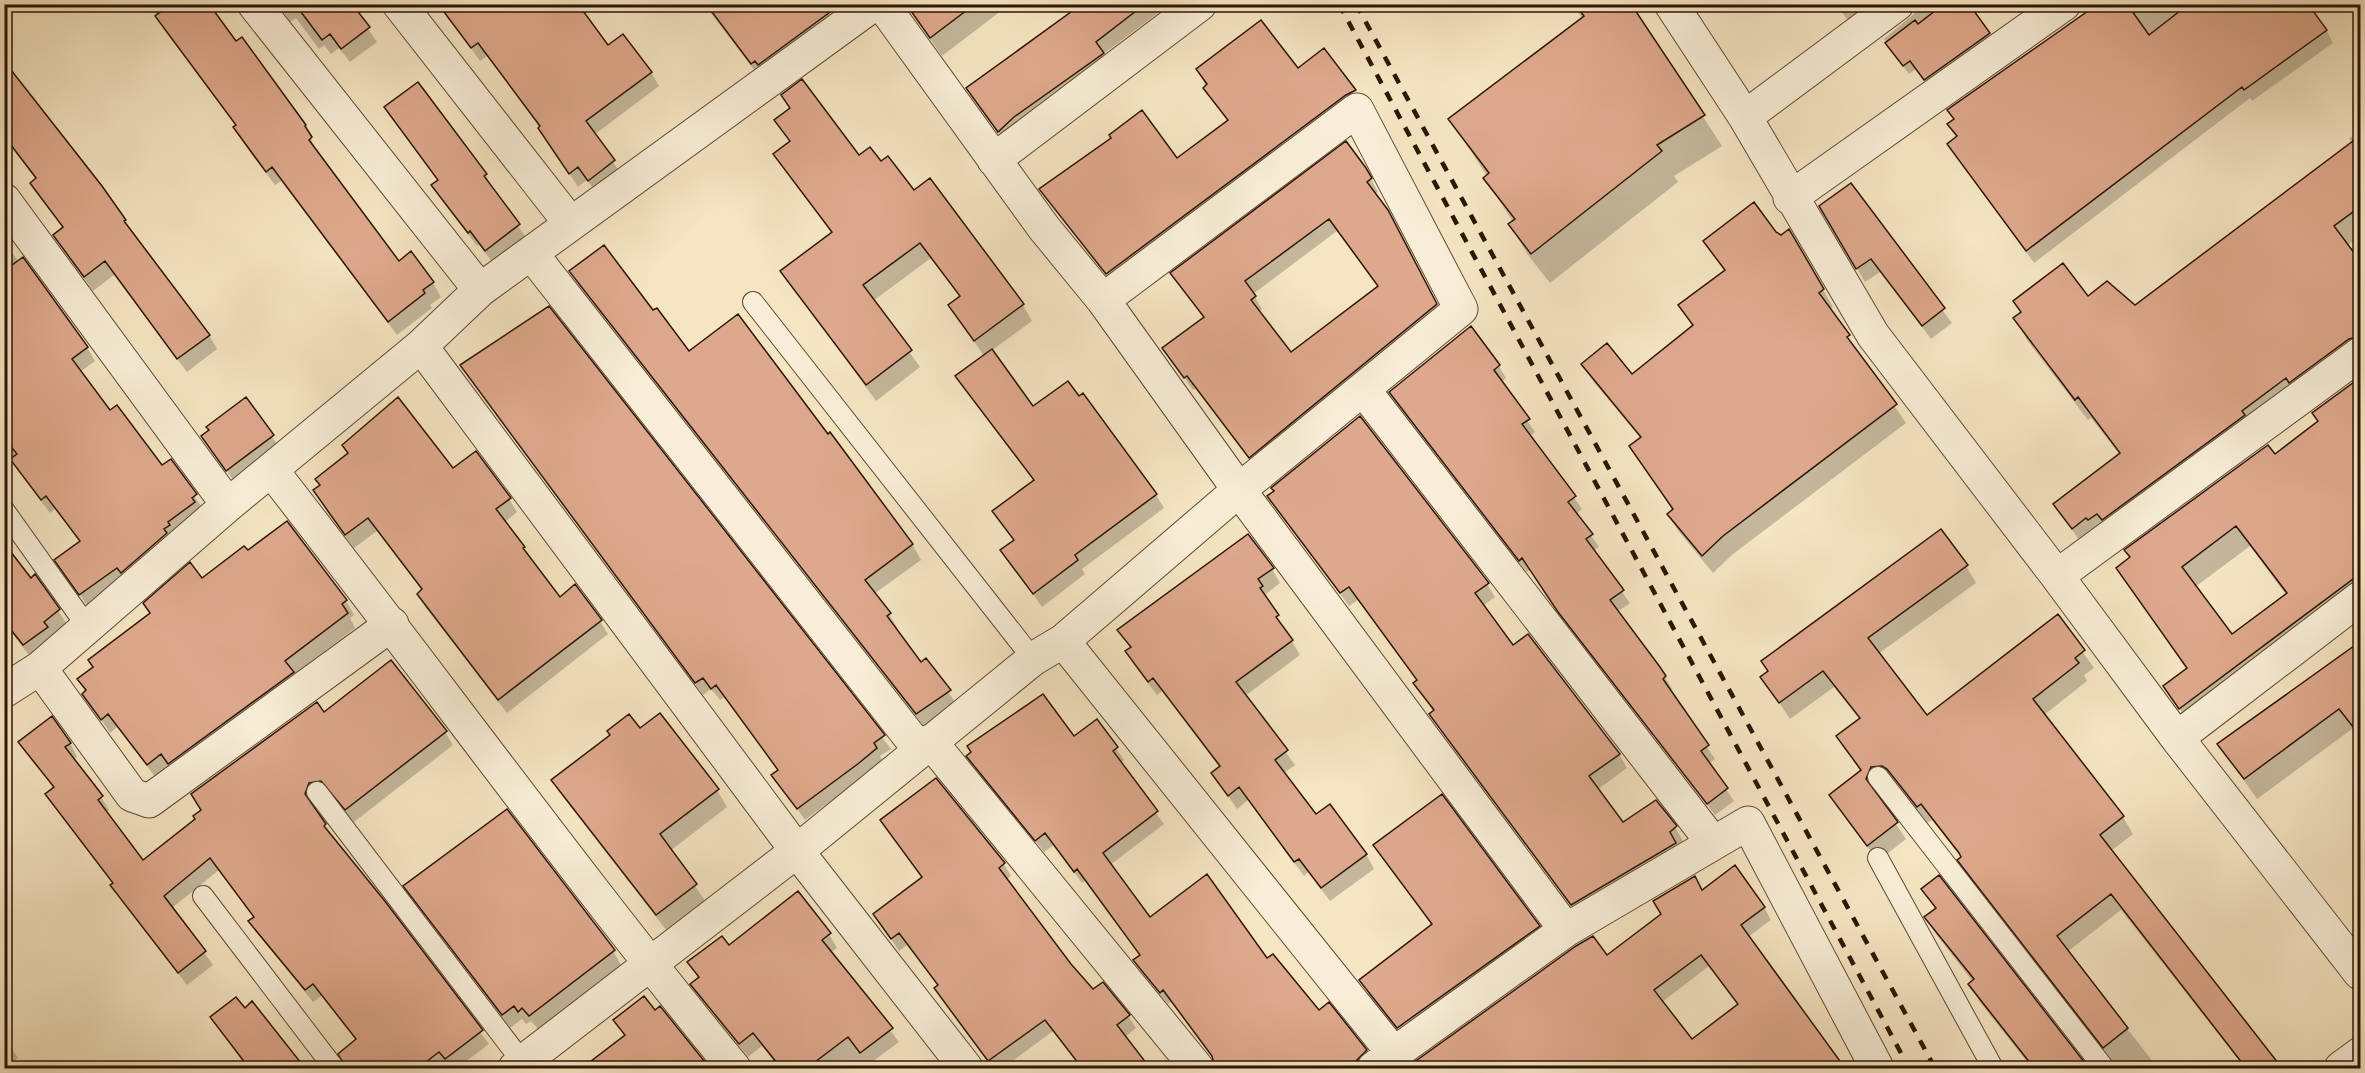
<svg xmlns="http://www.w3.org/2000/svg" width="2365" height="1073" font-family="'Libre Caslon Text',serif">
  <rect width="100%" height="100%" fill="#f5e5c2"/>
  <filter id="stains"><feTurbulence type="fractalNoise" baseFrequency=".00333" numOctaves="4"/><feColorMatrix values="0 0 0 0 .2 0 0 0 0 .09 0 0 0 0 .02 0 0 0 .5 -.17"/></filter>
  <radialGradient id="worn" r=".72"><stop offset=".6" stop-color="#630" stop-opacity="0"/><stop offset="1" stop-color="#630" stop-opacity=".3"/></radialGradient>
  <!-- shadow -->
  <path fill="#0003" fill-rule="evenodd" d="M151 4H207L305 126 318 154 398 263 411 253 433 283 441 297 430 305 432 308 397 335 281 181 275 185 243 142 235 128 237 126 165 31Z
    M278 4H351L377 42 350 62 339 48 331 54 324 45 319 49 296 18 290 22Z
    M704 4H823L839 29 761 79Z
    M906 4H1010L942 56Z
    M1084 4H1186L1172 15 1166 7 1103 54 1110 66 1006 143 968 88Z
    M1571 4H1630L1722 146 1674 176 1678 182 1550 283 1528 255 1510 225 1513 222 1485 178 1487 176 1450 119 1583 19Z
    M1836 4H1881L1852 26Z
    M1917 4H1967L1994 42 1930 88 1916 69 1909 74 1884 39 1915 13Z
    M2099 4H2298L2326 30 2333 43 2252 101 2250 98 2034 263 1949 144 1957 138 1949 124 1955 120 1949 110Z
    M446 13 608 47 651 72 659 86 594 135 622 175 597 194 587 180 578 187 540 128 487 56 480 61Z
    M1324 50 1362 104 1115 287 1041 189 1177 160 1228 122 1213 101 1198 70H1297Z
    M4 63 209 335 217 349 187 372 114 275 93 291 63 249 55 235 64 228 32 183 37 180 4 137Z
    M418 84 486 175 493 190 527 239 494 264 479 245 477 246 441 199 433 185 438 181 386 108Z
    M782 95 858 157 881 163 913 192 1023 305 1032 321 991 351 1033 408 1156 495 1164 508 1082 569 1085 574 1042 607 1002 550 1014 541 994 511 1034 481 957 377 984 356 950 306 961 298 931 258 873 301 920 367 876 401 782 271 832 234 775 154 790 143 776 120 791 109Z
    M2360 134V236L2347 246 2360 264V360L2085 549 2055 504 2120 455 2091 418 2088 420 2027 340 2015 318 2087 298 2135 306 2352 143 2349 138Z
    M1365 168 1378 192 1374 194 1395 224 1443 318 1257 470 1196 388 1193 390 1164 349 1204 319 1172 273ZM1337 231 1379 288 1290 354 1259 312 1262 309 1253 294Z
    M1850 185 1952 323 1931 339 1880 272 1865 282 1821 207Z
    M1789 231 1833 307 1829 310 1906 423 1733 554 1713 573 1679 532 1669 515 1673 511 1631 447 1641 439 1593 381 1583 364 1632 376 1692 326 1680 305 1725 272 1705 241 1775 233 1781 237Z
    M4 243 87 347 95 361 80 372 110 412 162 467 171 461 203 509 88 607 65 572 80 542 55 509 50 513 4 452Z
    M571 272 653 313 689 353 912 544 921 560 874 594 889 614 898 629 896 631 920 664 926 660 958 706 926 729 580 287Z
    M548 308 891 749 880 756 883 761 866 775 805 820 773 775 779 771 725 697 720 700 711 689 703 695 462 366Z
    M1499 366 1506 378 1501 382 1535 432 1530 436 1582 509 1576 514 1599 547 1593 551 1630 603 1617 612 1665 677 1672 689 1669 691 1715 759 1708 764 1734 801 1715 815 1567 624 1530 570 1527 572 1391 392Z
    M2360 377V604L2193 729 2165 686 2187 670 2118 568 2131 558 2126 550 2274 456 2319 422 2314 413ZM2250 546 2286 595 2232 636 2195 587Z
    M246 399 281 450 236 484 203 437Z
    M452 470 509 499 517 512 505 522 531 561 560 599 600 621 608 634 507 713 426 608 418 594 423 591 377 531 354 548 327 512 315 491Z
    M1269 497 1487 584 1495 597 1483 606 1513 647 1619 754 1627 768 1597 790 1623 824 1675 827 1683 841 1676 846 1683 858 1580 918 1439 728 1431 714 1434 712 1415 683 1418 681 1358 600 1349 606Z
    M287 523 346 601 354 615 350 618 355 628 293 675 301 687 156 778 117 727 110 733 84 694 86 692 79 679 202 580 248 552Z
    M4 545 30 580 35 576 67 624 51 636 55 642 32 659 4 623Z
    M1966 566 1976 583 1878 654 1927 717 2057 616 2094 668 2084 675 2087 681 2044 715 2123 817 2133 834 2111 851 2278 1068H2245L2121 910 2067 952 2158 1068H2117L1969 877 1959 860 1962 858 1932 820 1927 823 1893 782 1880 785 1876 795 1906 839 1878 861 1841 812 1831 796 1861 772 1838 737 1860 720 1834 687 1790 719 1762 677Z
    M1272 569 1280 583 1266 594 1268 602 1300 655 1245 696 1295 765 1284 773 1316 816 1366 854 1374 869 1330 901 1308 872 1304 876 1248 800 1237 809 1213 773 1220 768 1162 691 1157 695 1135 666 1127 652 1131 649 1119 630Z
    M2360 643V740L2352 729 2257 799 2219 744Z
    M324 714 445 732 453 745 354 822 330 793 316 796 312 807 333 838 489 1044 457 1068H365L358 1059 357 1041 322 996 313 1002 258 934 250 921 255 918 219 870 172 908 213 965 187 985 120 898 114 884 55 807 47 794 54 789 20 742 70 743 77 757 73 760 101 797 109 810 106 813 143 862Z
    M1097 721 1124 760 1120 763 1164 824 1110 865 1150 919 1267 960 1318 1012 1366 1051 1373 1063 1368 1068H1217L1216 1063 1171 1002 1168 1004 1142 973 1135 960 1141 956 1085 881 1082 883 1054 845 1044 852 968 756 1073 738Z
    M640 730 717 790 727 807 670 851 706 902 667 931 563 797 553 780Z
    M882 821 1004 864 1011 876 1006 880 1070 964 1093 991 1128 1016 1136 1028 1125 1037 1149 1068H1081L1053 1031 1003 1068H993L943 1001 936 988 939 986 907 945 899 951 875 914 922 878Z
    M1375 845 1538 927 1549 946 1409 1046 1371 999 1361 980 1432 926Z
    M1938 877 2087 1068H2032L1979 1001 1970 984 1973 982 1936 934 1926 918 1936 910 1923 889Z
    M405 886 613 951 621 965 538 1029 531 1021 526 1024 522 1019 510 1028Z
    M1702 892 1764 907 1771 920 1748 937 1843 1068H1666L1658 1058 1643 1068H1408L1577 947 1607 957ZM1709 966 1738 1006 1692 1041 1662 1002Z
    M829 934 837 948 830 953 899 1042 864 1068H779L762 1046 748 1057 700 997 692 984 699 979 689 963 728 947Z
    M252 1003 303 1068H247L212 1017 244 1010Z
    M660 1008 708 1068H587L625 1037 615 1020 655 1012Z
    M4 1015 13 1029 4 1036Z
    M4 1037 18 1058 4 1068Z
    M1165 1060 1171 1068H1154Z"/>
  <!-- building -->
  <path fill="#dea88c" stroke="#2c1506" stroke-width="1.5" fill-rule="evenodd" d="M171 4H209L236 41 242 37 306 125 305 126 312 137 309 140 399 261 411 251 434 282 423 290 425 293 388 322 272 167 266 172 233 127 236 125 155 16Z
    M295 4H370L359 13 370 27 341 49 330 34 322 40Z
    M438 4H578L608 45 623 34 652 72 586 121 615 160 588 181 578 167 569 174 538 128 540 126 478 43 471 48Z
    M706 4H841L758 65 755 61 751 64Z
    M906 4H975L930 38Z
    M1082 4H1145L1096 42 1104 53 1014 117 998 132 966 88Z
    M1575 4H1631L1705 115 1657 145 1662 151 1531 254 1508 224 1515 219 1483 178 1489 173 1448 119 1584 16Z
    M1944 4H1969L1990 33 1924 80 1910 61 1903 66 1885 43 1915 20 1918 24Z
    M2098 4H2127L2149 35 2189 4H2308L2327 30 2244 90 2242 87 2026 251 1947 144 1957 136 1947 124 1954 119 1947 110Z
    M1261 20 1298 68 1324 48 1356 90 1346 95 1106 274 1039 189 1111 138 1109 135 1142 110 1177 158 1228 120 1203 88 1207 84 1196 69Z
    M4 61 102 186 126 220 124 221 210 335 177 359 105 261 84 277 53 235 63 227 30 183 36 178 4 136Z
    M802 79 859 155 870 147 881 161 888 156 914 190 930 178 1024 304 974 341 948 305 960 296 920 243 863 285 912 350 866 385 780 271 832 232 773 154 790 141 774 120 790 108 781 95Z
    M418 82 487 174 484 176 520 224 485 251 470 231 468 233 431 185 438 180 384 107Z
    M2361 135V206L2334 226 2361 262V336L2349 339 2289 383 2286 378 2242 411 2245 415 2102 520 2097 514 2088 520 2086 518 2072 529 2053 504 2120 453 2078 397 2075 400 2013 318 2021 312 2013 301 2063 263 2088 296 2107 281 2135 305Z
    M1346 141 1366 168 1372 178 1367 182 1388 210 1437 304 1249 458 1187 376 1184 378 1162 348 1204 317 1170 273ZM1329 219 1378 286 1291 352 1251 300 1256 296 1245 281Z
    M1851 183 1945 308 1922 326 1871 259 1856 269 1819 206Z
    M1754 202 1776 232 1781 235 1789 229 1824 289 1819 293 1850 335 1847 337 1897 404 1723 536 1702 556 1667 514 1673 509 1629 446 1641 437 1581 364 1607 343 1632 374 1693 325 1678 305 1725 270 1703 241Z
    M604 245 653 310 657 308 689 351 738 314 828 434 830 432 913 544 865 580 891 613 887 616 921 662 926 658 951 690 916 714 569 271Z
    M23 257 88 347 72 359 110 410 117 405 162 465 171 459 197 494 192 498 195 502 168 522 170 525 164 529 167 533 121 573 117 568 79 595 54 560 80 541 46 496 41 500 10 459 17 454 4 438V271Z
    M549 306 885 735 874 743 877 748 859 763 797 809 771 775 778 770 716 685 711 689 703 678 695 683 460 365Z
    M1471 326 1500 365 1494 370 1530 419 1522 424 1576 496 1568 502 1593 534 1586 539 1624 590 1610 600 1660 667 1666 676 1663 679 1709 745 1701 751 1728 788 1707 804 1558 612 1522 558 1519 561 1389 392Z
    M992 349 1033 406 1068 381 1079 396 1083 393 1157 494 1075 555 1078 560 1033 594 1000 550 1014 540 992 511 1034 480 955 376Z
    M2361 377V573L2179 709 2163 686 2187 668 2116 568 2130 557 2124 550 2268 445 2275 454 2318 421 2312 413ZM2236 526 2287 593 2232 634 2182 567Z
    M246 397 274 435 226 471 201 436 209 430 206 427Z
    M398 397 453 468 476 451 511 498 496 509 525 547 523 548 560 597 575 584 602 620 498 700 417 594 422 589 368 518 345 535 313 490 320 485 315 479 348 453 342 445Z
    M1360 416 1489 583 1475 593 1513 645 1528 634 1620 754 1589 776 1623 822 1656 800 1677 826 1670 832 1676 843 1571 905 1429 714 1434 710 1413 683 1417 680 1349 587 1340 593 1267 496 1274 491 1271 488Z
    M287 521 347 600 342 604 348 613 285 661 294 672 168 764 161 754 147 765 108 714 101 720 82 694 86 690 77 679 93 667 88 660 150 613 143 603 190 562 202 578 244 546 248 550Z
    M1941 529 1968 565 1868 638 1927 715 2058 614 2085 650 2075 658 2079 663 2033 699 2124 816 2100 835 2282 1068H2246L2111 894 2057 936 2128 1028 2103 1048 1957 860 1961 857 1959 853 1921 804 1917 807 1887 769 1882 766 1871 767 1866 779 1898 822 1867 846 1829 795 1861 770 1836 736 1860 718 1823 671 1779 703 1760 677 1768 671 1761 661Z
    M1248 534 1274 568 1258 579 1263 586 1260 588 1279 615 1276 617 1293 640 1236 682 1288 750 1275 760 1316 814 1330 804 1367 854 1321 888 1299 859 1294 862 1239 787 1228 796 1211 773 1220 766 1153 678 1148 682 1125 651 1131 647 1117 630Z
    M4 543 31 578 35 574 60 609 44 622 48 627 23 645 4 621Z
    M2361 641V737L2339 709 2244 779 2217 744Z
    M391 660 447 731 345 810 321 781 309 783 305 794 326 824 324 826 384 900 483 1030 445 1059 439 1052 418 1068H346L338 1054 356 1039 313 984 305 990 248 921 254 917 210 858 164 896 206 951 178 973 110 885 113 883 45 794 54 787 18 742 52 716 71 743 65 747 103 796 98 800 143 860 195 819 193 816 201 810 191 794 317 702 324 712Z
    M1043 694 1074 736 1097 719 1118 747 1113 751 1158 811 1103 853 1150 917 1207 874 1267 958 1273 954 1319 1010 1329 1002 1367 1050 1357 1060 1355 1068H1215L1212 1056 1163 990 1160 993 1133 960 1140 955 1077 869 1074 872 1045 833 1035 841 966 756 971 752 967 746Z
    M660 713 719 789 660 834 697 884 656 915 551 780 610 735 607 731 629 714 640 728Z
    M936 778 1005 863 999 868 1071 964 1093 989 1103 982 1130 1015 1117 1025 1150 1068H1082L1045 1020 988 1061 934 988 938 985 899 933 891 939 873 914 922 877 880 820Z
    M1442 794 1540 926 1397 1028 1359 980 1432 924 1373 845Z
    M507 809 615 950 529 1016 522 1008 518 1012 514 1006 502 1015 403 886Z
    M1735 865 1765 907 1741 925 1845 1068H1406L1576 946 1593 936 1607 955 1661 914 1653 901 1695 876 1702 890ZM1701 955 1738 1004 1692 1039 1654 990Z
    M1939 875 2085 1063 2077 1068H2034L1968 984 1974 979 1924 917 1936 908 1921 889Z
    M798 891 831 933 822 940 893 1028 860 1053 848 1037 807 1068H781L753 1033 739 1044 690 984 699 977 687 962 722 936 729 945Z
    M644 996 655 1010 660 1006 709 1067 582 1068 625 1035 613 1020Z
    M236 997 245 1008 252 1001 305 1068H249L210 1017Z"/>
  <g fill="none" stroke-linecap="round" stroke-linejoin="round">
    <!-- lane casing -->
    <g stroke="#5e4935" stroke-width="22">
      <path id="lane" d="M753 302 1033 659
        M4 510 86 625
        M1878 777 2104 1068
        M317 792 523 1063
        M1878 858 1993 1068
        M203 896 334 1068"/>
    </g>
    <!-- street casing -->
    <g stroke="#5e4935" stroke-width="35">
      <path id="street" d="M254 4 480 290
        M399 4 571 224
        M882 4 1044 228 1103 300 1239 490 1566 930
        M1671 4 1745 117 1873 335 2057 576 2177 738 2360 973
        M1745 117 1897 4
        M994 160 1200 4
        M1790 198 2064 4
        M4 200 228 505
        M531 253 920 750
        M421 346 797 851 966 1068
        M1363 389 1713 843
        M272 471C427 669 575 874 734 1068
        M2057 576 2360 354
        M1063 641 1394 1054
        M40 668 132 795 149 801 392 624
        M4 691 40 668 228 505 421 346 480 290 874 4
        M2177 738 2360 598
        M930 741 1197 1068
        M515 1068 797 851 1033 659 1063 641 1239 490 1461 309 1357 110 1103 300
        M1374 1068 1566 930 1748 823 1877 1068
        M2341 1068 2360 1054"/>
    </g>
    <!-- lane -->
    <use href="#lane" stroke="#f8eed7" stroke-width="20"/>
    <!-- street -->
    <use href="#street" stroke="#f8eed7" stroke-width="33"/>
    <!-- rail -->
    <path stroke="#2c1506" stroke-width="4.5" stroke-dasharray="10 10" stroke-linecap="butt" d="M1339 4 1909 1068
      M1356 4 1935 1068"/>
  </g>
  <!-- margin -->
  <rect width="2365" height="1073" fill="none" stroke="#f5e5c2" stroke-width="24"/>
  <rect x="6" y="6" width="2353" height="1061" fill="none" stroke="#2c1506" stroke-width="3"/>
  <rect x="12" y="12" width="2341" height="1049" fill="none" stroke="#2c1506" stroke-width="1.5"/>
  <rect width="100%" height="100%" filter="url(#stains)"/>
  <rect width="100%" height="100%" fill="url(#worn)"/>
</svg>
